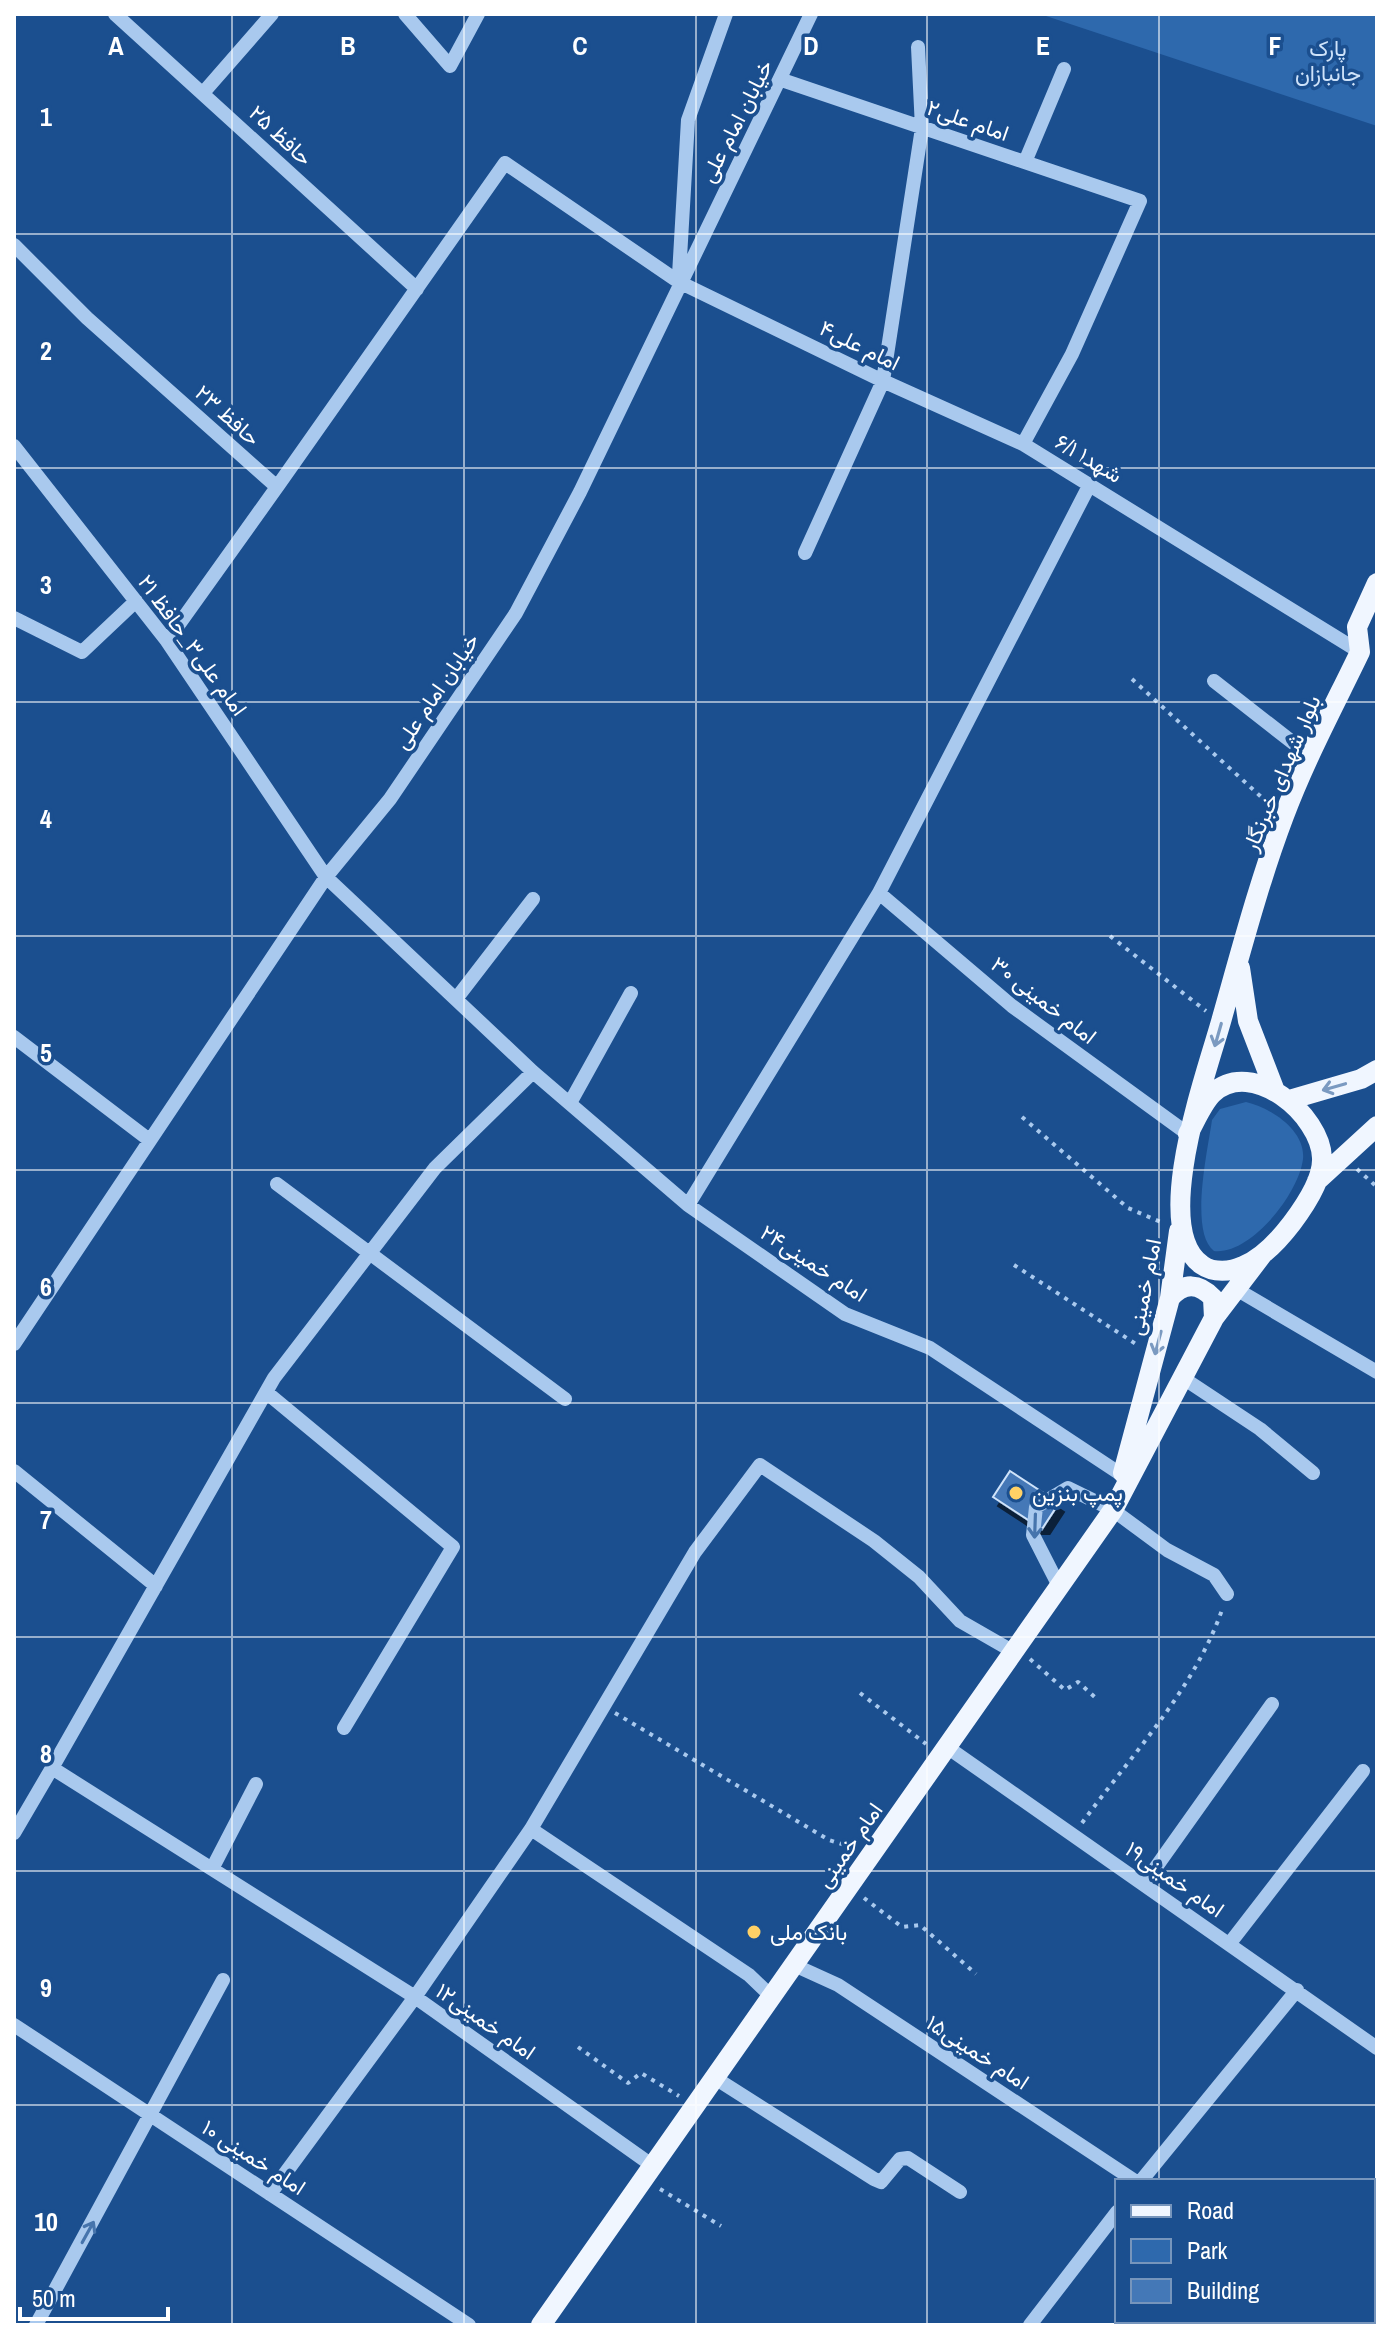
<svg xmlns="http://www.w3.org/2000/svg" width="1391" height="2339" font-family="'Archivo Narrow',Vazirmatn,sans-serif">
  <defs>
    <filter id="shadow"><feDropShadow dx="5" dy="9" stdDeviation="0" flood-color="#0009"/></filter>
  </defs>
  <rect width="100%" height="100%" fill="#1b4f8f"/>
  <!-- green -->
  <path fill="#2e69ad" d="M1040 14H1377V126Z
    M1246 1102C1269 1107 1306 1130 1303 1159 1299 1193 1251 1255 1214 1251 1189 1232 1208 1149 1212 1120L1220 1109Z"/>
  <!-- building -->
  <path fill="#4478b7" stroke="#cfe3fa" stroke-width="2" filter="url(#shadow)" d="M1010 1471 1059 1503 1042 1529 993 1497Z"/>
  <g fill="none" stroke-linecap="round" stroke-linejoin="round">
    <!-- path -->
    <path stroke="#a9c9ee" stroke-width="4" stroke-dasharray="4 6" stroke-linecap="butt" d="M1132 679 1270 805
      M1110 936 1206 1011
      M1022 1117 1128 1208 1163 1223
      M1357 1169 1377 1187
      M1014 1265 1139 1346
      M1030 1659 1065 1690 1078 1682 1097 1699
      M860 1693 926 1744
      M615 1713 829 1840 854 1848
      M1082 1823C1132 1754 1195 1689 1223 1607
      M864 1898 902 1927 920 1925 976 1974
      M578 2047 628 2083 641 2073 679 2096
      M660 2189 721 2226"/>
    <!-- minor -->
    <path stroke="#a9c9ee" stroke-width="14" d="M115 14 417 289
      M405 14 450 66 478 14
      M782 80 1140 201 1072 354 1023 444 1360 652
      M203 93 272 14
      M1025 162 1064 69
      M14 245 87 318 277 487 167 641
      M679 275 688 120 726 14
      M14 446 167 641 326 877 533 1072 688 1205 845 1314 930 1348 1122 1475
      M277 487 505 163 679 282 883 381 1023 444
      M805 553 883 381 922 128 918 47
      M14 618 82 652 136 601
      M1214 681 1310 756
      M879 893 1012 1006 1188 1134
      M456 999 533 899
      M14 1037 148 1139
      M570 1103 631 993
      M277 1184 565 1399
      M688 1205 879 893 1090 484
      M1236 1289 1377 1372
      M14 1344 326 877 390 799 516 613 580 492 811 14
      M1183 1378 1260 1429 1313 1473
      M266 1392 453 1547 344 1728
      M14 1471 156 1586
      M1059 1586 1033 1535 1036 1507 1068 1488 1113 1510 1167 1550 1214 1575 1227 1594
      M947 1747 1377 2048
      M52 1768 274 1378 435 1168 533 1072
      M531 1829 749 1975 772 1997
      M14 1833 52 1768 415 1997 531 1829 695 1552 760 1465 874 1541 919 1577 960 1621 1014 1652
      M212 1869 256 1784
      M1144 1884 1272 1704
      M1230 1943 1363 1771
      M794 1965 838 1985 1135 2181
      M14 2025 469 2325
      M715 2078 874 2179 881 2182 900 2159 908 2158 960 2192
      M1141 2181 1297 1990
      M270 2194 415 1997 653 2166
      M1330 2321 1336 2325
      M36 2325 223 1980
      M1030 2325 1117 2212
      M1126 2325 1129 2321"/>
    <!-- major -->
    <path stroke="#f0f6ff" stroke-width="20" d="M1360 652 1357 627 1377 583
      M1240 968 1248 1021 1275 1091
      M1289 1100 1361 1079 1377 1070
      M1188 1134C1195 1122 1203 1102 1213 1093 1252 1057 1321 1115 1322 1158 1323 1179 1304 1207 1292 1223 1279 1240 1263 1258 1243 1266 1231 1272 1213 1273 1202 1265 1149 1229 1208 1069 1222 1018 1241 951 1259 882 1284 816 1305 760 1334 706 1360 652
      M1317 1181 1377 1126
      M1170 1298C1184 1282 1199 1283 1213 1298L1214 1318
      M1123 1473 1170 1298 1179 1231
      M541 2325 1113 1510 1214 1318 1262 1255"/>
  </g>
  <!-- one-way arrows -->
  <defs><path id="oneway-shaft" d="M-6 0H5M1.5-3L5.5 0L1.5 3" fill="none" stroke-width="1.6" stroke-linecap="round" stroke-linejoin="round" transform="scale(2)"/></defs>
  <g stroke="#7b9ac1">
    <use href="#oneway-shaft" transform="translate(1218 1035) rotate(106)"/>
    <use href="#oneway-shaft" transform="translate(1334 1087) rotate(164)"/>
    <use href="#oneway-shaft" transform="translate(1158 1343) rotate(105)"/>
  </g>
  <g stroke="#4674ac">
    <use href="#oneway-shaft" transform="translate(1035 1526) rotate(92)"/>
    <use href="#oneway-shaft" transform="translate(88 2232) rotate(-61)"/>
  </g>
  <!-- grid -->
  <path fill="none" stroke="#fff" stroke-width="2" stroke-opacity="0.55" d="M232 14V2325M464 14V2325M696 14V2325M927 14V2325M1159 14V2181M14 234H1377M14 468H1377M14 702H1377M14 936H1377M14 1170H1377M14 1403H1377M14 1637H1377M14 1871H1377M14 2105H1377M1159 2321V2325"/>
  <!-- markers -->
  <g fill="#ffd166" stroke="#1b4f8f" stroke-width="3">
    <circle cx="1016" cy="1493" r="8"/>
    <circle cx="754" cy="1932" r="8"/>
  </g>
  <g text-anchor="middle" dominant-baseline="central" stroke-width="7" stroke-linejoin="round" paint-order="stroke">
    <!-- park labels -->
    <g font-size="22" fill="#cfe3fa" stroke="#1b4f8f">
      <text x="1328" y="48">پارک<tspan x="1328" dy="25">جانبازان</tspan></text>
    </g>
    <!-- street labels -->
    <g font-size="22" fill="#fff" stroke="#1b4f8f">
      <text transform="translate(968 120) rotate(19)">امام علی۲</text>
      <text transform="translate(736 121) rotate(-63)">خیابان امام علی</text>
      <text transform="translate(281 135) rotate(43)">حافظ ۲۵</text>
      <text transform="translate(860 345) rotate(26)">امام علی۴</text>
      <text transform="translate(228 415) rotate(42)">حافظ ۲۳</text>
      <text transform="translate(1089 458) rotate(31)">شهد۱ ۶/۱</text>
      <text transform="translate(193 645) rotate(54)">امام علی۳_حافظ ۲۱</text>
      <text transform="translate(436 691) rotate(-56)">خیابان امام علی</text>
      <text transform="translate(1281 773) rotate(-67)">بلوار شهدای خبرنگار</text>
      <text transform="translate(1044 1000) rotate(38)">امام خمینی ۳۰</text>
      <text transform="translate(814 1263) rotate(33)">امام خمینی۲۴</text>
      <text transform="translate(1144 1287) rotate(-79)">امام خمینی</text>
      <text transform="translate(849 1845) rotate(-55)">امام خمینی</text>
      <text transform="translate(1175 1879) rotate(35)">امام خمینی۱۹</text>
      <text transform="translate(486 2021) rotate(35)">امام خمینی۱۲</text>
      <text transform="translate(978 2052) rotate(33)">امام خمینی۱۵</text>
      <text transform="translate(254 2157) rotate(33)">امام خمینی ۱۰</text>
    </g>
    <!-- poi labels -->
    <g font-size="22" fill="#fff" stroke="#1b4f8f" text-anchor="start">
      <text x="1032" y="1493">پمپ بنزین</text>
      <text x="770" y="1932">بانک ملی</text>
    </g>
  </g>
  <g font-size="26" text-anchor="middle" font-weight="bold" fill="#fff" stroke="#1b4f8f" stroke-width="7" stroke-linejoin="round" paint-order="stroke">
    <text x="116" y="55">A</text>
    <text x="348" y="55">B</text>
    <text x="580" y="55">C</text>
    <text x="811" y="55">D</text>
    <text x="1043" y="55">E</text>
    <text x="1275" y="55">F</text>
    <text x="46" y="126">1</text>
    <text x="46" y="360">2</text>
    <text x="46" y="594">3</text>
    <text x="46" y="828">4</text>
    <text x="46" y="1062">5</text>
    <text x="46" y="1296">6</text>
    <text x="46" y="1529">7</text>
    <text x="46" y="1763">8</text>
    <text x="46" y="1997">9</text>
    <text x="46" y="2231">10</text>
  </g>
  <!-- border -->
  <rect width="1391" height="2339" fill="none" stroke="#ffffff" stroke-width="32"/>
  <!-- legend -->
  <rect x="1115" y="2179" width="260" height="144" fill="#1b4f8f" stroke="#7695bc" stroke-width="2"/>
  <rect x="1131" y="2205" width="40" height="12" fill="#f0f6ff" stroke="#7695bc" stroke-width="2"/>
  <text x="1187" y="2219" font-size="24" fill="#ffffff">Road</text>
  <rect x="1131" y="2239" width="40" height="24" fill="#2e69ad" stroke="#7695bc" stroke-width="2"/>
  <text x="1187" y="2259" font-size="24" fill="#ffffff">Park</text>
  <rect x="1131" y="2279" width="40" height="24" fill="#4478b7" stroke="#7695bc" stroke-width="2"/>
  <text x="1187" y="2299" font-size="24" fill="#ffffff">Building</text>
  <!-- scale -->
  <path d="M20 2307v12h148v-12" fill="none" stroke="#ffffff" stroke-width="4"/>
  <text x="32" y="2307" font-size="24" fill="#ffffff" stroke="#1b4f8f" stroke-width="6" paint-order="stroke">50 m</text>
</svg>
